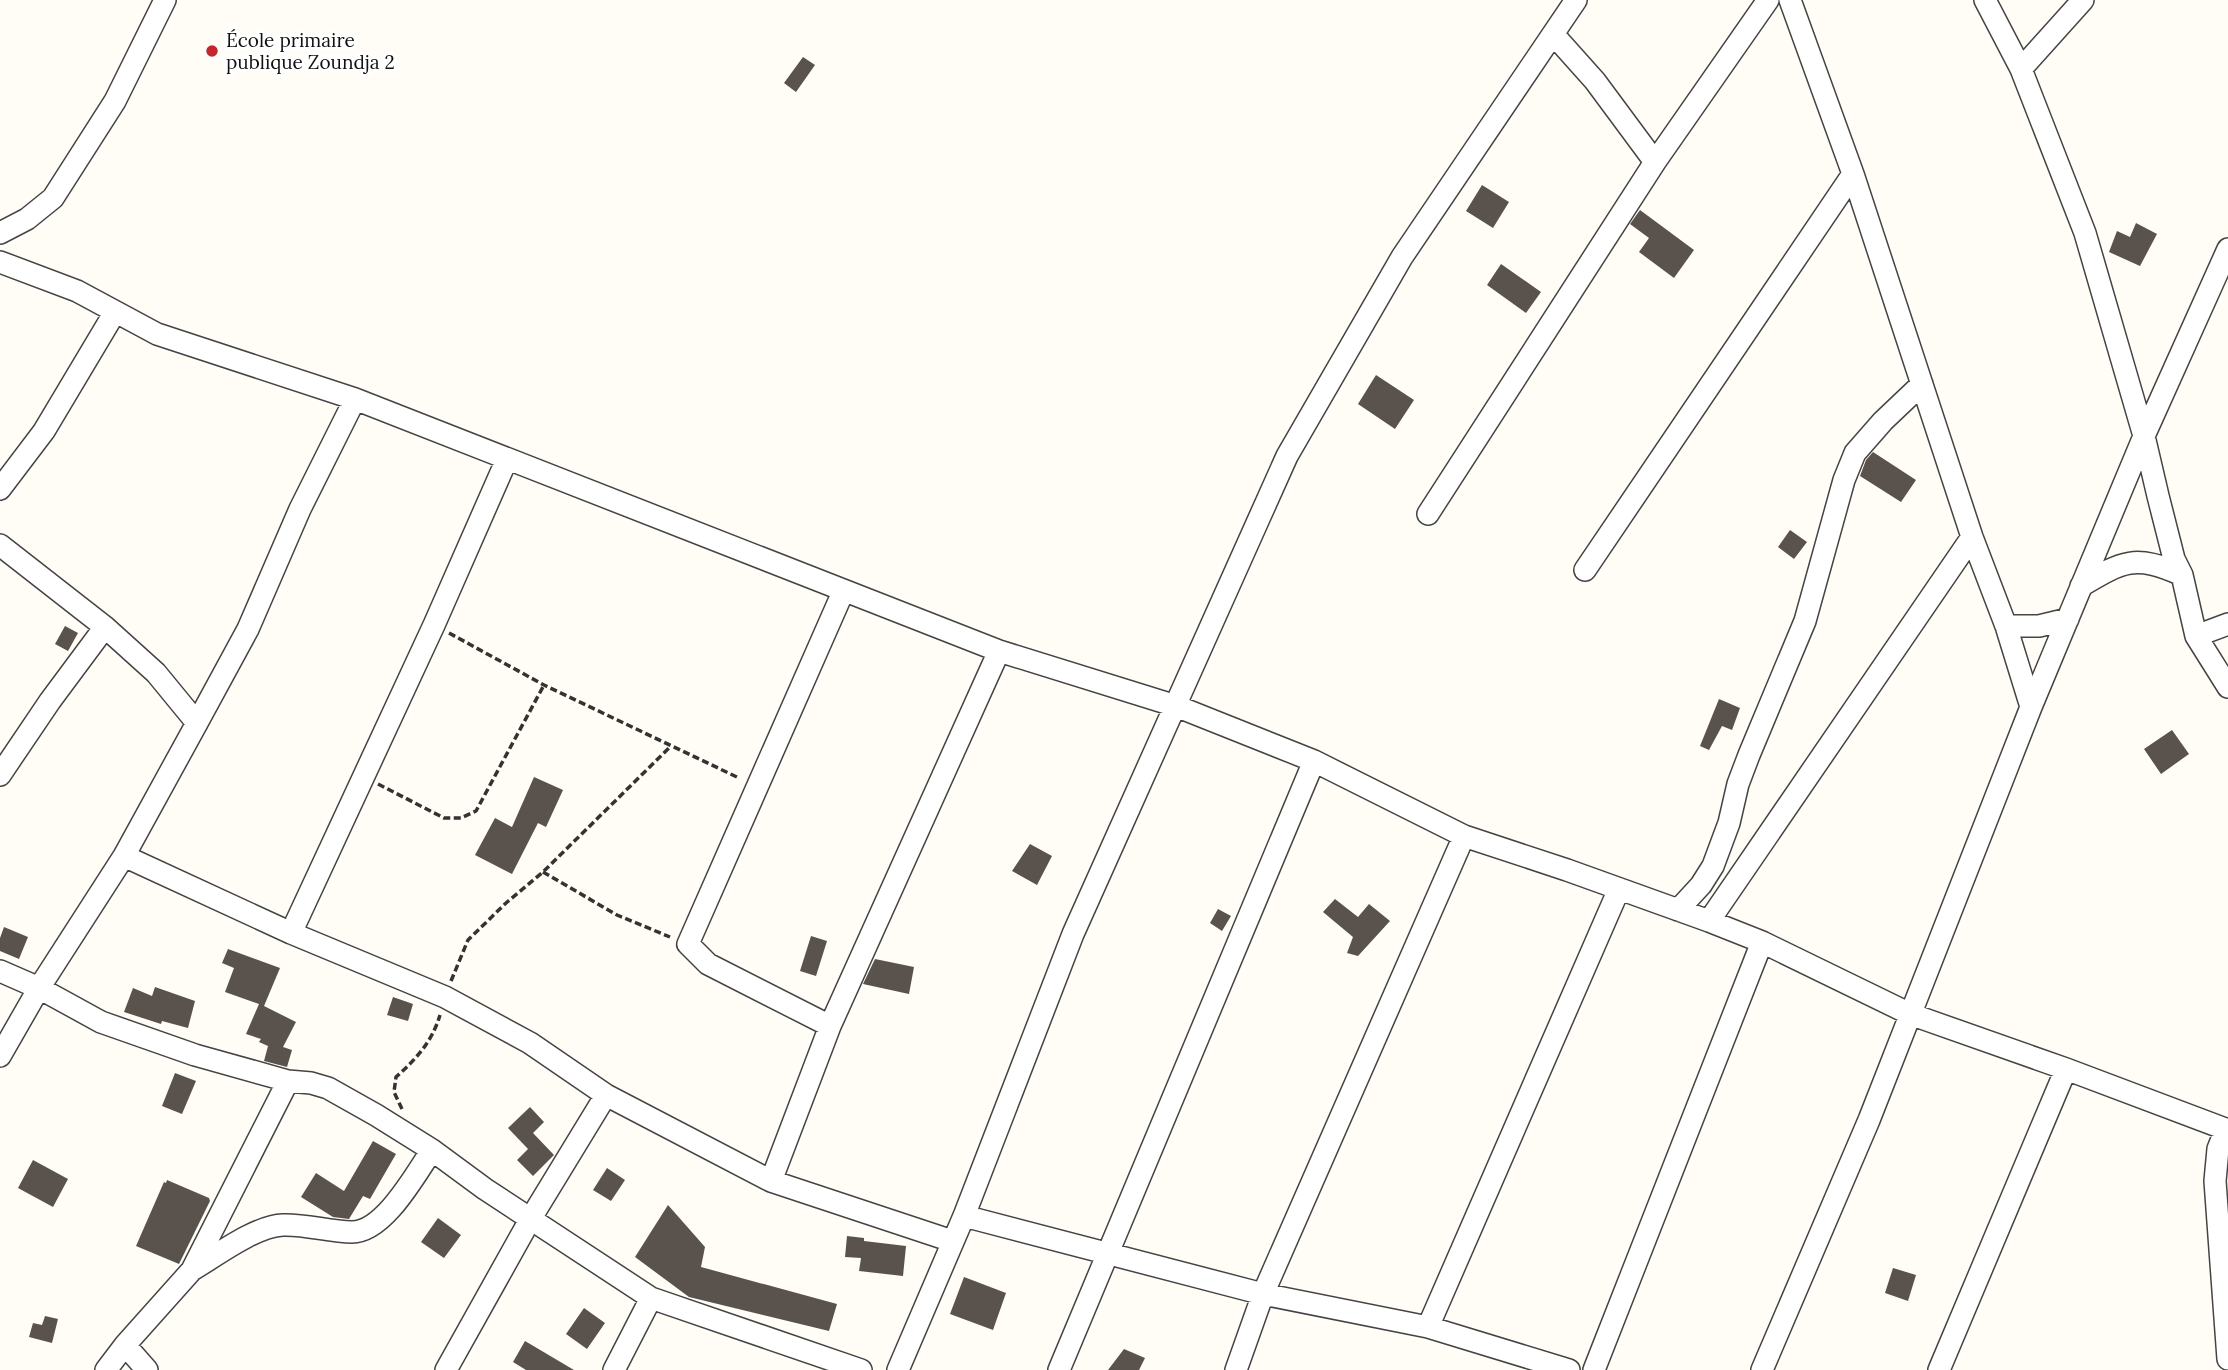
<svg xmlns="http://www.w3.org/2000/svg" width="2228" height="1370" font-family="Lora,serif">
  <rect width="100%" height="100%" fill="#fffdf5"/>
  <!-- building -->
  <path fill="#5a524d" d="M803 57 815 65 796 92 784 83Z
    M1482 185 1509 202 1493 228 1466 211Z
    M1640 210 1694 250 1674 278 1639 252 1649 238 1630 224Z
    M2136 223 2157 234 2140 266 2109 252 2117 231 2130 237Z
    M1501 264 1541 292 1526 313 1487 285Z
    M1376 375 1414 400 1395 429 1358 404Z
    M1873 452 1916 480 1901 502 1860 476 1866 460Z
    M1790 530 1807 542 1794 559 1778 547Z
    M65 626 78 633 68 651 55 644Z
    M1719 699 1740 708 1732 730 1722 726 1709 750 1700 746Z
    M2172 730 2189 754 2161 774 2144 749Z
    M534 777 563 790 546 827 538 823 512 874 475 855 495 818 512 827Z
    M1030 844 1052 856 1037 885 1012 871Z
    M1335 899 1358 917 1369 904 1390 921 1358 956 1347 953 1353 937 1323 912Z
    M1218 909 1231 916 1222 931 1210 923Z
    M4 927 28 937 19 959 0 951V938Z
    M811 936 827 941 816 976 800 971Z
    M228 949 280 968 264 1006 296 1022 283 1047 292 1050 287 1067 264 1061 268 1046 259 1042 261 1039 246 1034 259 1004 225 992 234 968 222 963Z
    M875 959 914 967 909 994 863 984Z
    M155 987 195 1001 188 1028 162 1021 161 1024 124 1012 133 988 152 996Z
    M393 997 413 1004 408 1021 387 1015Z
    M175 1073 196 1081 182 1114 162 1106Z
    M530 1107 544 1122 533 1133 554 1155 533 1176 517 1160 528 1149 508 1128Z
    M373 1141 396 1154 370 1199 363 1196 349 1219 333 1217 301 1197 316 1173 344 1191Z
    M33 1160 68 1179 53 1207 18 1188Z
    M607 1168 625 1180 611 1201 593 1190Z
    M167 1180 209 1198 210 1201 179 1264 136 1246 164 1182 166 1183Z
    M668 1205 705 1247 701 1267 837 1304 829 1331 689 1297 635 1257Z
    M438 1218 461 1235 444 1258 421 1242Z
    M847 1236 864 1238V1241L906 1246 903 1276 859 1271 861 1258 845 1257Z
    M1893 1268 1916 1275 1908 1301 1885 1293Z
    M964 1277 1006 1293 993 1330 950 1314Z
    M584 1308 605 1323 587 1349 566 1334Z
    M45 1316 58 1319 52 1343 29 1337 33 1323 42 1325Z
    M525 1341 574 1370H526L513 1362Z
    M1124 1349 1145 1358 1139 1370H1108Z"/>
  <g fill="none" stroke-linecap="round" stroke-linejoin="round">
    <!-- street casing -->
    <g stroke="#444" stroke-width="24">
      <path id="street" d="M1790 0 1853 174 1972 537 2006 626 2031 707
        M1985 0 2021 69 2085 233 2144 436 2158 496 2174 559 2182 575 2196 636 2228 687
        M1553 34 1595 81 1655 162
        M2021 69 2083 0
        M0 233 27 219 53 198 115 101 165 0
        M0 262 77 291 157 334 355 399 999 651 1176 706 1314 761 1464 836 1567 870 1709 921 1762 942 1910 1014 2066 1069 2228 1130
        M0 489 44 431 115 312
        M1428 514 1655 162 1768 0
        M0 545 105 627 156 673 197 723
        M1585 570 1853 174
        M2081 586C2123 561 2135 554 2182 575
        M2006 626H2039L2068 619
        M2196 636 2228 624
        M0 775 50 701 105 627
        M124 856 291 933 445 997 530 1043 606 1095 771 1181 952 1241
        M1678 910 1701 885 1713 866 1729 823 1738 784 1749 755 1805 621 1844 480 1855 453 1883 421 1922 384
        M1709 921 1972 537
        M291 933 434 625 507 459
        M0 971 39 988 101 1022 195 1055 288 1081 311 1083 328 1088 376 1115 432 1150 485 1189 651 1298 861 1370
        M830 1026 708 964 688 944 843 592
        M0 1056 39 988 124 856 197 723 248 629 300 509 355 399
        M2226 1129 2218 1149 2215 1181 2228 1359
        M771 1181 830 1026 999 651
        M964 1216 1263 1294 1428 1327 1569 1370
        M192 1270C216 1256 255 1226 283 1225 306 1224 329 1232 352 1232 384 1232 415 1175 432 1150
        M1428 1327 1619 889
        M125 1345 147 1370
        M106 1370 125 1345 192 1270 288 1081
        M446 1370 531 1218 606 1095
        M614 1370 651 1298
        M898 1370 964 1216 1073 934 1287 456 1402 257 1576 0
        M1059 1370 1314 761
        M1236 1370 1263 1294 1464 836
        M1594 1370 1762 942
        M1762 1370 1869 1120 2031 707 2144 436 2228 249
        M1939 1370 2066 1069"/>
    </g>
    <!-- path -->
    <path stroke="#333" stroke-width="3.5" stroke-dasharray="7 3.5" stroke-linecap="butt" d="M449 633 544 685 739 778
      M378 784 444 818H461L476 811 544 685
      M543 872 617 915 670 937
      M451 981 468 940 506 903 543 872 670 747
      M402 1109 394 1092 396 1077C416 1059 432 1042 440 1015"/>
    <!-- street -->
    <use href="#street" stroke="#fff" stroke-width="21"/>
  </g>
  <!-- markers -->
  <circle fill="#c4262e" stroke="#fff" stroke-width="2.5" cx="212" cy="51" r="7"/>
  <g text-anchor="middle" dominant-baseline="central" stroke-width="7" stroke-linejoin="round" paint-order="stroke">
    <!-- poi labels -->
    <g font-size="19" fill="#111" stroke="#fff" text-anchor="start">
      <text x="226" y="40">École primaire<tspan x="226" dy="22">publique Zoundja 2</tspan></text>
    </g>
  </g>
</svg>
